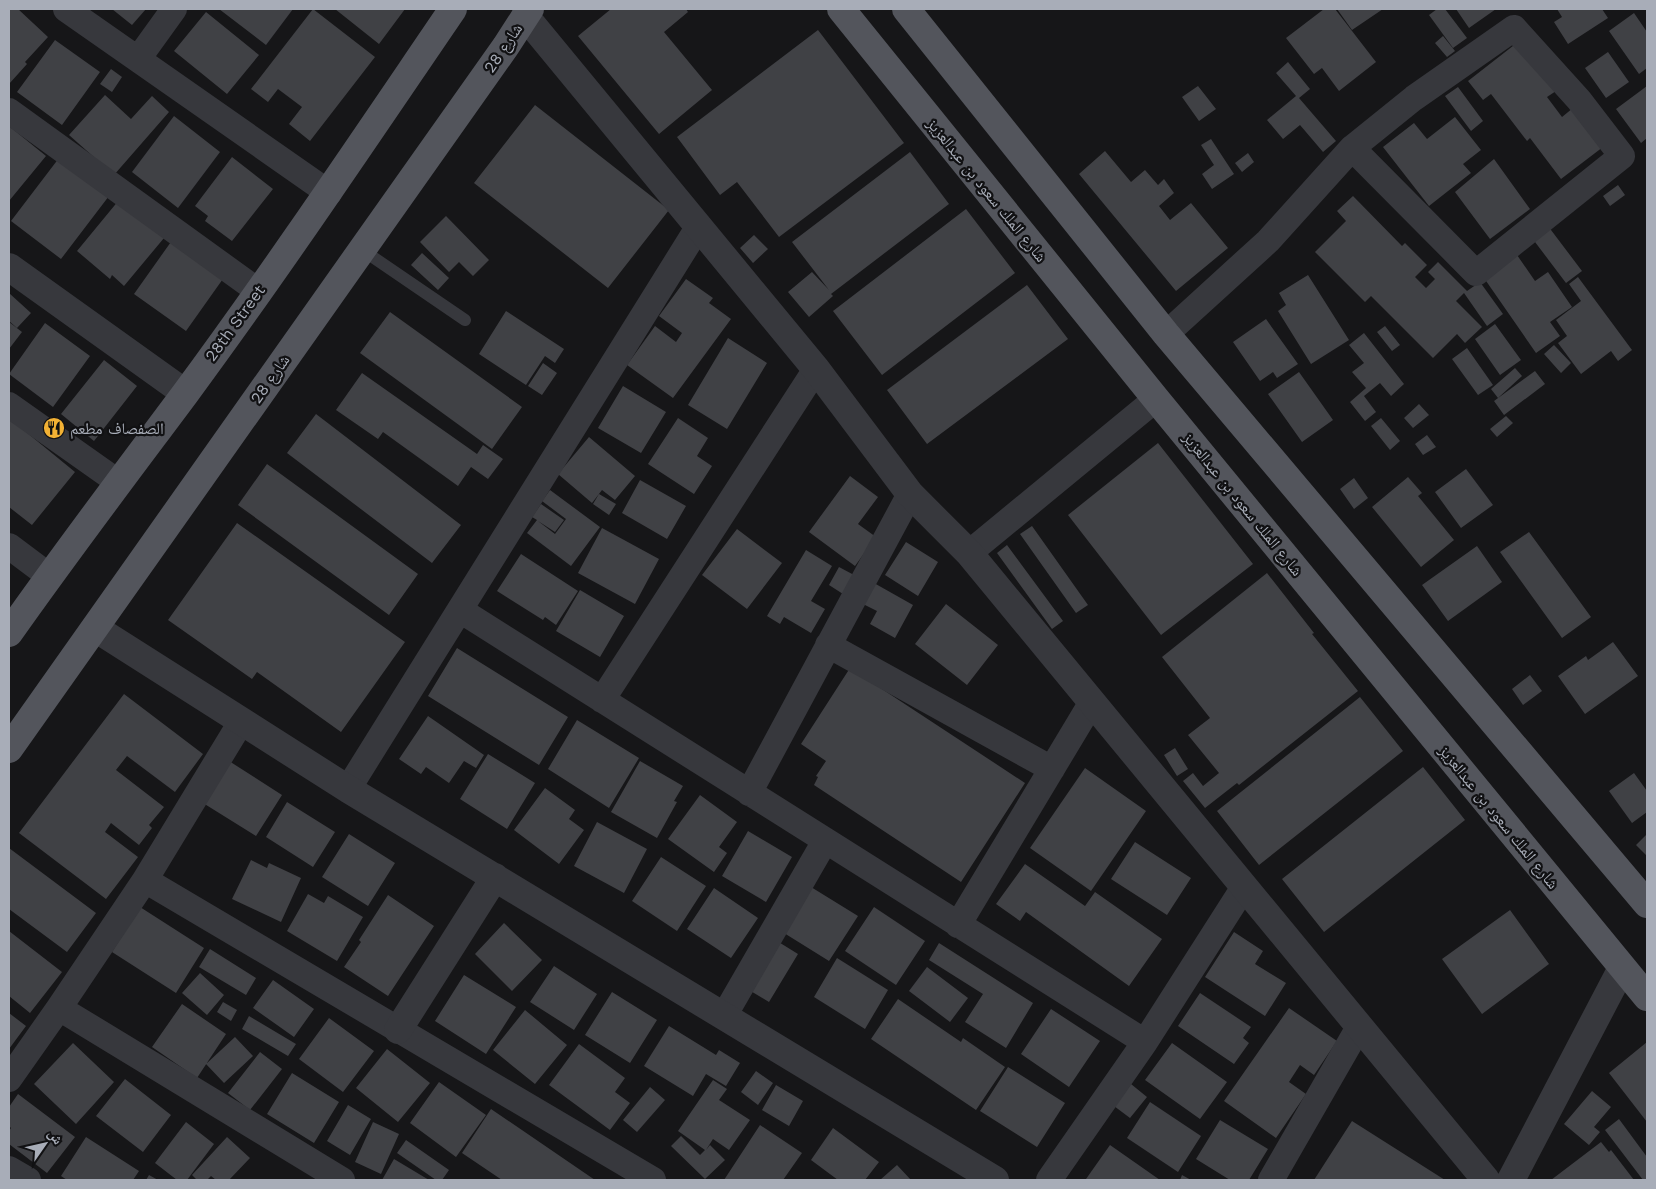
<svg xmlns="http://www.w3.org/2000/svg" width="1656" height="1189" font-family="'Work Sans','Noto Naskh Arabic',sans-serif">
  <rect width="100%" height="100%" fill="#161618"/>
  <!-- building -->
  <path fill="#404145" d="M9 9H18L48 37 25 62 27 64 9 84Z
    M112 9H146L132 25Z
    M219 9H293L266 45Z
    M313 9 375 57 310 141 289 124 302 107 278 89 268 102 251 89Z
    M335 9H405L379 44Z
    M611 9H686L688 12 664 32 712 90 659 134 578 36Z
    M1324 9H1335L1376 62 1339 91 1322 68 1314 74 1286 38Z
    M1337 9H1383L1352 30Z
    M1437 9H1445L1467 38 1453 48 1429 15Z
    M1456 9H1496L1469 28Z
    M1557 9H1602L1608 18 1568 44 1554 22 1562 17Z
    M206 12 259 55 227 94 174 51Z
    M1634 13 1647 32V68L1639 74 1609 31Z
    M818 30 904 143 779 237 737 182 720 195 677 137Z
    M1443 36 1455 51 1447 57 1435 43Z
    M55 40 100 72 62 125 17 92Z
    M1518 42 1556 91 1547 97 1562 117 1573 108 1603 147 1561 179 1530 138 1527 141 1491 94 1483 100 1468 81Z
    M1608 52 1629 82 1606 98 1585 68Z
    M1288 62 1310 89 1299 98 1336 141 1323 152 1300 125 1283 139 1267 120 1296 96 1276 73Z
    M111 69 122 77 112 92 100 84Z
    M1198 86 1216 109 1199 121 1182 97Z
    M1647 86V138L1641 143 1616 109Z
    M1458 87 1483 121 1471 131 1445 96Z
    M105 95 131 119 152 96 169 112 114 175 69 135Z
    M535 105 669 210 608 288 474 183Z
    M174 116 220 152 178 208 132 172Z
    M1455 117 1481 150 1463 164 1471 173 1429 206 1383 147 1414 123 1427 139Z
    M9 126 46 156 9 201Z
    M1211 139 1234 174 1212 189 1202 174 1214 165 1201 145Z
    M1105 151 1131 182 1145 170 1158 185 1164 179 1174 193 1159 206 1170 220 1191 203 1228 248 1176 291 1079 174Z
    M910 152 949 204 831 294 833 296 809 317 788 292 812 272 829 290 792 242Z
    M1248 153 1254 162 1242 172 1235 163Z
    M232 157 273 189 232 241 205 221 208 216 195 206Z
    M59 158 109 196 61 259 11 221Z
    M1494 159 1530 209 1490 239 1455 192Z
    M1618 185 1625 195 1610 206 1603 196Z
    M1353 196 1402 246 1405 243 1427 265 1415 277 1426 288 1435 279 1428 272 1438 262 1467 291 1480 282 1503 314 1487 326 1464 293 1456 301 1482 327 1465 343 1457 334 1433 358 1371 296 1365 302 1315 252 1346 221 1337 211Z
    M119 200 164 238 124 286 112 275 110 279 77 251Z
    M966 209 1015 273 882 375 833 311Z
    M446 216 489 260 473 276 459 262 449 272 420 242Z
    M1548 226 1582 271 1566 283 1532 238Z
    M754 235 768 249 753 263 740 248Z
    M173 239 225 276 186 331 134 294Z
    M422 253 449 278 438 290 411 265Z
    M1517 255 1535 281 1548 272 1572 307 1550 322 1560 336 1536 353 1484 278Z
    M1308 275 1349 340 1311 364 1278 311 1286 305 1279 293Z
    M1578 277 1632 350 1618 361 1611 351 1581 374 1558 343 1567 336 1556 320 1581 301 1569 284Z
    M686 279 713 298 709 303 731 319 673 398 627 365 655 326 676 342 682 333 659 316Z
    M1027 285 1068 339 927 444 887 390Z
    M9 293 31 313 17 328 9 321Z
    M506 311 564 349 555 363 545 356 526 385 479 354Z
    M390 312 522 407 492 449 360 353Z
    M1266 319 1298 364 1277 378 1273 372 1260 381 1233 342Z
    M9 322 22 332 9 349Z
    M45 323 90 356 53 407 9 374Z
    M1495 324 1521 360 1500 375 1475 339Z
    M1385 326 1400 345 1392 351 1377 332Z
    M1364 333 1404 384 1391 396 1380 383 1364 396 1376 412 1365 421 1350 402 1366 388 1352 372 1364 363 1349 345Z
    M728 338 767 363 727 429 688 405Z
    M1554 345 1571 363 1561 373 1544 354Z
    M1467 348 1493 385 1478 395 1452 359Z
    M104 360 137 386 94 441 61 414Z
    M543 363 557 373 542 395 528 386Z
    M1515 368 1522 376 1498 398 1491 389Z
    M1535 371 1545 384 1504 415 1494 401Z
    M1299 372 1333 420 1302 442 1268 394Z
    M362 373 477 454 483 445 503 459 488 479 471 467 458 486 383 432 378 439 336 410Z
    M623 386 666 412 641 453 598 428Z
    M1419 404 1429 415 1413 428 1404 418Z
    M316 414 461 525 432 563 287 453Z
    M1506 416 1513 423 1497 437 1490 429Z
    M9 418 75 472 32 525 9 507Z
    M678 418 708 438 697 456 712 466 694 494 648 464Z
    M1381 418 1400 441 1390 450 1371 426Z
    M1427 435 1436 447 1423 455 1415 444Z
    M589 437 635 476 615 500 602 490 592 503 558 474Z
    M1158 443 1253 564 1161 635 1068 515Z
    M267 464 418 574 389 615 238 505Z
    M1466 469 1493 505 1461 528 1435 492Z
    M850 476 878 497 858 524 876 537 855 566 809 532Z
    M1408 477 1422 493 1418 496 1454 540 1421 567 1372 507Z
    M1354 478 1368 498 1354 509 1340 489Z
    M640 480 686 506 667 539 622 513Z
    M550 490 600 527 571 566 527 533 537 520 532 517 541 504 564 520 555 532 538 521 555 534 566 519 542 501Z
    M599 494 616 504 609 515 593 504Z
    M237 523 405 642 341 732 257 672 252 679 168 620Z
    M1032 526 1088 605 1076 613 1020 534Z
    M602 528 659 559 635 604 578 573Z
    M737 529 782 563 747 609 702 575Z
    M1529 532 1591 617 1562 638 1500 552Z
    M906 542 938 562 918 596 885 575Z
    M1007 545 1063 621 1052 629 997 553Z
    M1477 546 1502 582 1448 621 1422 585Z
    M806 550 832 566 811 601 825 609 811 633 784 617 780 624 767 616Z
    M521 554 578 591 556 625 545 617 543 620 497 591Z
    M839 567 854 575 843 594 829 585Z
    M1267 573 1314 633 1312 634 1358 691 1239 785 1237 783 1205 808 1183 781 1193 773 1203 786 1219 773 1188 735 1210 718 1162 657Z
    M874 583 913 605 895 638 870 624 877 611 863 604Z
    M580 590 624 616 600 657 556 631Z
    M946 604 998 645 967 685 915 644Z
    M1613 642 1638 676 1585 714 1558 676 1586 656 1588 660Z
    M457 648 568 717 539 765 428 696Z
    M850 668 1025 783 961 882 814 785 818 777 816 776 826 761 801 744Z
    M1530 675 1542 691 1523 705 1512 689Z
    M124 694 203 754 175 792 127 756 116 770 164 807 149 825 152 828 139 845 111 823 105 832 138 857 106 899 19 833Z
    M1360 697 1403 751 1259 865 1217 811Z
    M428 716 484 755 476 768 464 761 449 783 426 767 421 774 399 759Z
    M577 720 639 758 609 808 548 769Z
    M1175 748 1188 769 1177 776 1164 755Z
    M488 754 535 783 507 829 460 799Z
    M229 761 282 795 256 836 203 803Z
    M640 761 683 786 674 801 677 802 657 838 611 812Z
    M1423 767 1465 820 1324 932 1282 879Z
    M1085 768 1146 811 1091 891 1030 848Z
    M1634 773 1647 791V812L1632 823 1609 791Z
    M545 788 575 810 569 819 584 830 559 864 514 830Z
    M700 795 737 822 719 847 727 853 714 872 668 839Z
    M287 802 335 832 313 867 266 837Z
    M597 822 647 849 624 893 574 866Z
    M748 831 792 857 766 902 722 876Z
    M349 834 395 863 368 906 322 877Z
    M1647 834V854L1646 855 1636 845Z
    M1135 842 1191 878 1167 915 1111 879Z
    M9 848 96 913 67 952 9 909Z
    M661 857 706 886 677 931 632 901Z
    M251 860 267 868 269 863 301 878 281 922 232 899Z
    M1025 864 1085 906 1095 892 1162 939 1129 986 1026 912 1020 921 996 904Z
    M811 887 858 916 829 961 784 933Z
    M714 888 758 918 731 958 687 929Z
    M308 894 324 903 328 896 363 917 337 961 287 931Z
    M388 895 434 926 388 996 344 967 361 942 359 940Z
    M140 907 204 948 176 993 112 952Z
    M874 907 925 941 896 985 845 951Z
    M1510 910 1549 964 1482 1014 1442 959Z
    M504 923 542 960 512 991 475 954Z
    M9 931 62 972 30 1013 9 996Z
    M1234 932 1263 951 1255 964 1286 983 1265 1016 1205 977Z
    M777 941 798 954 769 1002 749 990Z
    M939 943 1033 1003 1006 1048 965 1022 983 994 929 960Z
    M210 949 256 978 246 995 199 967Z
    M837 958 888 990 865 1029 814 997Z
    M554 966 597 994 574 1030 530 1002Z
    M927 967 968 998 950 1022 909 991Z
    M200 973 224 995 207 1015 182 993Z
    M464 975 516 1007 486 1054 435 1021Z
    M273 980 314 1009 294 1037 253 1008Z
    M612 992 657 1020 630 1063 585 1035Z
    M1200 993 1251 1027 1243 1038 1249 1043 1234 1064 1178 1026Z
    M898 999 961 1042 963 1038 1005 1067 976 1110 871 1039Z
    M223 1002 237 1010 231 1021 217 1012Z
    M182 1004 226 1034 197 1078 152 1047Z
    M1289 1008 1337 1041 1314 1075 1300 1065 1289 1082 1306 1094 1276 1138 1224 1101Z
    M1051 1009 1100 1041 1069 1087 1021 1054Z
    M525 1010 567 1045 535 1084 493 1050Z
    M9 1013 26 1026 9 1049Z
    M249 1016 296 1044 288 1056 242 1029Z
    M329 1018 374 1051 343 1092 299 1059Z
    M669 1026 716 1055 719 1050 740 1063 726 1086 706 1074 693 1096 644 1066Z
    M235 1037 253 1056 224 1083 206 1064Z
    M1647 1042V1122L1609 1073Z
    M73 1043 114 1082 76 1124 34 1084Z
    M1172 1043 1227 1082 1200 1119 1145 1080Z
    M579 1044 625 1078 615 1092 630 1103 610 1130 549 1085Z
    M387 1049 430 1083 398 1122 356 1088Z
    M260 1052 282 1069 250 1110 228 1093Z
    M1008 1067 1065 1103 1037 1147 980 1111Z
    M756 1071 773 1083 758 1105 741 1092Z
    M292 1073 339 1102 314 1143 267 1114Z
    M125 1079 171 1115 143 1152 96 1116Z
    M713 1080 727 1089 719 1100 750 1120 729 1150 713 1139 706 1150 710 1145 725 1160 705 1179 671 1146 681 1136 700 1155 705 1150 678 1131Z
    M439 1082 486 1115 456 1157 410 1123Z
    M1131 1084 1147 1097 1130 1118 1114 1106Z
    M776 1085 803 1101 789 1126 762 1110Z
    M650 1087 665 1100 637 1132 623 1120Z
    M1592 1091 1611 1107 1594 1127 1600 1132 1589 1145 1564 1124Z
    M18 1094 75 1137 47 1173 9 1144V1131L11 1128 9 1126V1107Z
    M1150 1102 1201 1136 1178 1172 1127 1138Z
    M348 1105 371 1119 350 1155 327 1141Z
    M491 1109 595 1180H502L462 1153Z
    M1619 1119 1647 1157V1180H1643L1605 1130Z
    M1220 1120 1268 1149 1249 1180H1230L1196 1159Z
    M1352 1121 1445 1180H1314Z
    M186 1122 214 1144 187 1180H177L155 1163Z
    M373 1122 399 1134 381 1174 355 1162Z
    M760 1125 802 1153 783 1180H724Z
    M833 1128 879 1162 865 1180H838L811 1160Z
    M86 1137 139 1171 133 1180H67L61 1176Z
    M227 1137 250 1158 229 1180H216L211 1176 207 1180H197L192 1175Z
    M406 1140 449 1170 442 1180H436L397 1153Z
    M1601 1142 1609 1152 1611 1150 1634 1180H1551Z
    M1110 1145 1160 1180 1086 1179Z
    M394 1159 429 1180H382Z
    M897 1165 911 1180H880Z
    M149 1175 158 1180H146Z
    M1182 1175 1191 1180H1180Z"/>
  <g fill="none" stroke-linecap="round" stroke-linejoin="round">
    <!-- service -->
    <path stroke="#37383d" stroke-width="12" d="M361 249 465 320"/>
    <!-- minor -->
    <path stroke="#37383d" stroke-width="26" d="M66 9 329 193
      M138 59 174 9
      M9 111 258 291
      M1166 334 1268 241 1352 148 1414 98 1514 28 1579 100 1622 156 1476 273 1352 148
      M9 405 118 482
      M9 546 49 576
      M969 553 1156 399
      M460 610 1145 1042
      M828 645 1052 769
      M602 700 816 369
      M348 789 699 226
      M749 793 910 494
      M145 880 653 1180
      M958 925 1092 702
      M59 1008 342 1180
      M724 1016 825 841
      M9 1079 59 1008 145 880 241 722
      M9 1169 28 1180
      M1049 1180 1145 1042 1244 887
      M1271 1180 1359 1027"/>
    <!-- tertiary -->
    <path stroke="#37383d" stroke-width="28" d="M525 16 816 369 910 494 969 553 1486 1180
      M9 267 185 393
      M95 628 348 789 995 1180
      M398 1030 495 877
      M1511 1180 1622 968"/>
    <!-- primary -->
    <path stroke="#53555c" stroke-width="28" d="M841 9 1156 399 1647 997
      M906 9 1166 334 1647 904
      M9 633C66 552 126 473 185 394 278 268 365 138 453 9
      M9 749 506 46 530 9"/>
  </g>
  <!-- icons -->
  <defs>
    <g id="restaurant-disc" transform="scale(1.125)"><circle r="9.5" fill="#f2b134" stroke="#111113"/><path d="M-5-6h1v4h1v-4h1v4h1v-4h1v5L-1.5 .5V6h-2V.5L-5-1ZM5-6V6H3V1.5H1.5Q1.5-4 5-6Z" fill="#111"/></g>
  </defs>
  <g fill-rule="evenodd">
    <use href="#restaurant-disc" x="54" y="428"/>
  </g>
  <g text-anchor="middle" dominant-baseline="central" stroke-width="4.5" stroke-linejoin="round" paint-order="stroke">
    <!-- street labels -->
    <g font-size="16" fill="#a8adb8" stroke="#111113">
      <text transform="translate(503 48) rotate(-56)">شارع 28</text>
      <text transform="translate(987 190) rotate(51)">شارع الملك سعود بن عبدالعزيز</text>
      <text transform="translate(235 323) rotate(-54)">28th Street</text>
      <text transform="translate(270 379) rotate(-55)">شارع 28</text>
      <text transform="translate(1243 504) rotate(51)">شارع الملك سعود بن عبدالعزيز</text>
      <text transform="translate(1499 817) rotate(51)">شارع الملك سعود بن عبدالعزيز</text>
    </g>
    <!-- poi labels -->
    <g font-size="16" fill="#a8adb8" stroke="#111113" text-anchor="start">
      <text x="70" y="428">الصفصاف مطعم</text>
    </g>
  </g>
  <!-- border -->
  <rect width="1656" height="1189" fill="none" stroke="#a8adb8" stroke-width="20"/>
  <!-- north arrow -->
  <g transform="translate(45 1144) rotate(56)" stroke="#111113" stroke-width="4" paint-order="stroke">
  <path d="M0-4L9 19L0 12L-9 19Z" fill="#a8adb8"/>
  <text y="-8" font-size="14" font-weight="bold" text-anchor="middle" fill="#a8adb8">ش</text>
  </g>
</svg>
